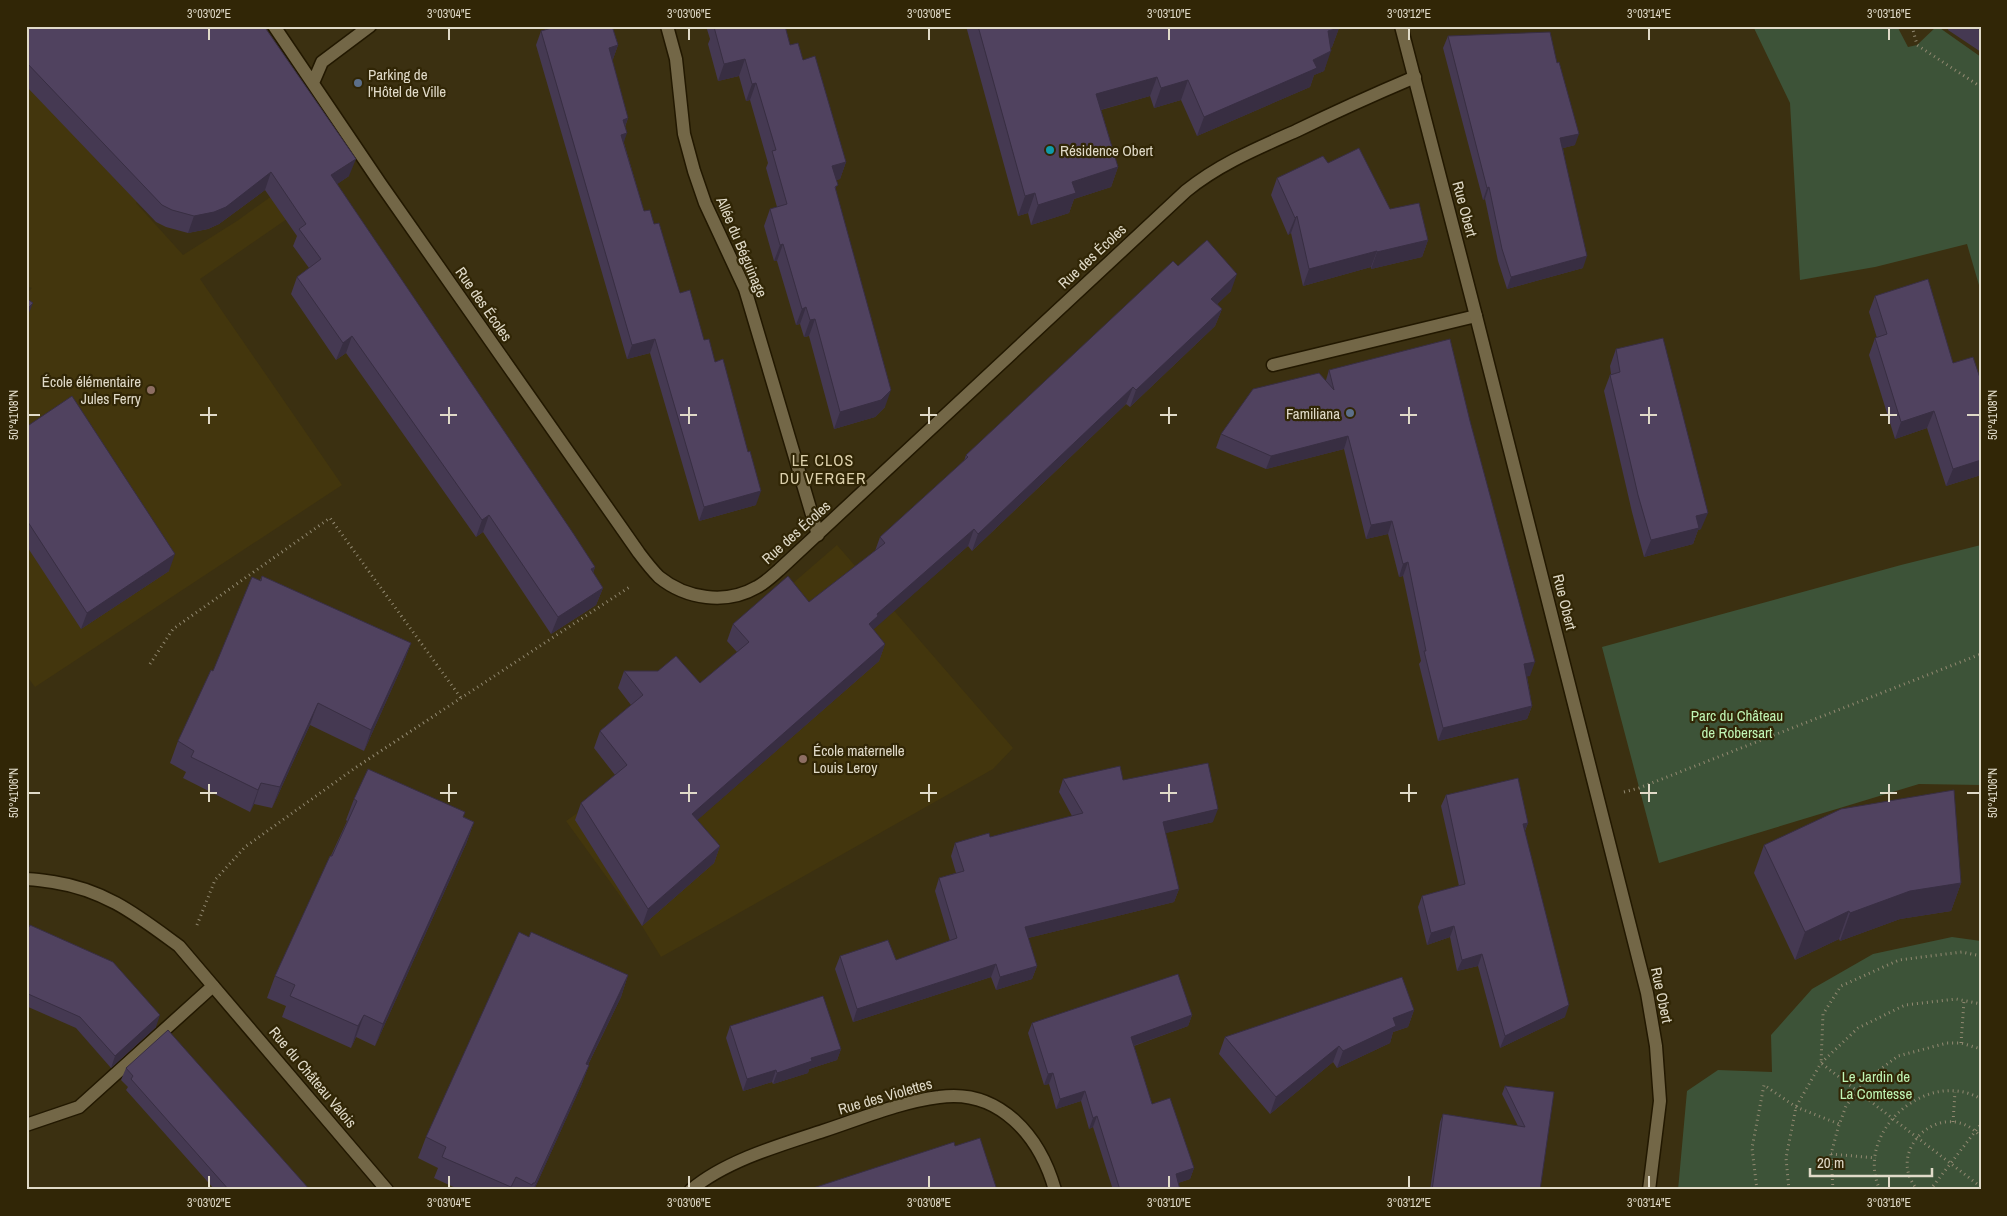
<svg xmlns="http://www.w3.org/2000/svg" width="2007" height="1216" font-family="'Archivo Narrow',sans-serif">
  <rect width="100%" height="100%" fill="#3b3011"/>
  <!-- built -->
  <path fill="#43360d" d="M26 26 164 177 136 203 183 255 237 221 287 185 307 205 200 279 342 485 35 687 26 675V294L32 288 26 286Z
    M837 545 1013 748 993 769 661 957 642 926 566 821 621 782 594 748 636 712 628 701 643 689 689 694 737 653 732 636Z"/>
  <!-- green -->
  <path fill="#3d5338" d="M1753 26H1897L1908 47 1917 45 1937 26 1981 57V292L1967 244 1875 267 1800 280 1790 103Z
    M1981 545V785L1919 784 1659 863 1602 647 1901 565Z
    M1952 937 1981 941V1190H1678L1687 1091 1718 1070 1772 1072 1771 1035 1812 989 1873 954Z"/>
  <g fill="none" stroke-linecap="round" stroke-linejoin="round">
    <!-- lane casing -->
    <g stroke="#221800" stroke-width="15">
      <path id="lane" d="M1273 365 1476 316
        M26 1125 79 1107 213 986"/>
    </g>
    <!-- street casing -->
    <g stroke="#221800" stroke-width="15">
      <path id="street" d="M274 26 380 183 639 553C645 561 652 570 659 577 686 599 726 605 757 587 765 583 772 576 779 570L1186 191C1219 164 1258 148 1296 131 1335 112 1375 94 1415 77
        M667 26 676 59 684 134 694 171 705 203 745 289 818 535
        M313 83 322 62 370 26
        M26 879C35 879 44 881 53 882 106 890 138 916 179 946L387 1190
        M691 1190C725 1161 780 1145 823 1131 860 1119 899 1102 939 1097 1000 1088 1040 1137 1055 1190"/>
    </g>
    <!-- secondary casing -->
    <g stroke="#221800" stroke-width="15">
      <path id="secondary" d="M1401 26 1476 316 1647 993 1656 1046 1660 1101 1649 1190"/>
    </g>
    <!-- path -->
    <path stroke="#928971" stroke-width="3" stroke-dasharray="1 4" stroke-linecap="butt" d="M1912 26 1917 45 1981 87
      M150 664 173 629 330 518 461 698
      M1624 792 1639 788 1981 654
      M197 925 215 880 245 847 355 768 631 586
      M1981 956 1962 952 1899 960 1841 986 1823 1014 1821 1063 1981 1187
      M1961 1043 1964 1001
      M1953 1122 1955 1092
      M1831 1154 1876 1158
      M1757 1190 1752 1148 1764 1085 1796 1107 1839 1124
      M1789 1190 1786 1158 1796 1107 1821 1063 1858 1028 1905 1005 1956 999 1981 1004
      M1833 1190 1831 1154 1838 1128 1846 1106 1866 1080 1898 1056 1947 1043H1961L1981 1049
      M1880 1190C1853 1133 1927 1067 1981 1099
      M1918 1190C1882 1151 1944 1094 1981 1137
      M1930 1190 1981 1124"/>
    <!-- lane -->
    <use href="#lane" stroke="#736747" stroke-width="12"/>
    <!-- street -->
    <use href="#street" stroke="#736747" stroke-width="12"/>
    <!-- secondary -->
    <use href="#secondary" stroke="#736747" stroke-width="12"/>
  </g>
  <!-- wall -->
  <path fill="#453952" d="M26 26 349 176 337 184 595 567 593 573 603 588 596 605 551 634 483 532 476 537 346 353 336 360 291 294 297 277 309 268 293 246 297 236 265 190 219 224 208 229 188 233 166 227 156 222 26 86Z
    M551 26H612L618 45 613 59 612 60 628 118 625 127 624 143 644 211 654 224 680 293 704 340 756 505 699 521 650 353 627 359 536 45 541 31 552 28Z
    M706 26H785L790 45 803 60 846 162 840 179 836 180V191L885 407 875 417 834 429 809 336 804 337 800 324 796 325 777 261H774L764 226 770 209 777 207 766 168 768 163 750 100 746 101 739 76 718 81 708 44 710 39Z
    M966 26H1339V28L1332 47 1331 48 1324 71 1314 75 1310 87 1197 136 1181 100 1154 108 1150 96 1101 110 1118 167 1111 187 1074 199 1069 213 1031 225 1028 213 1018 216Z
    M1949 26H1981V52L1948 30Z
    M1448 36 1575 145 1563 148 1583 268 1507 289 1498 261 1485 199 1483 200 1443 48Z
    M1328 163 1390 209 1428 240 1422 257 1371 269V267L1303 286 1291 233 1288 235 1271 195 1277 178Z
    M1178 266 1231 291 1217 304 1222 309 1215 326 1130 407 1126 404 972 551 968 546 873 629 885 644 879 661 697 820 720 846 714 863 642 926 575 820 581 803 615 775 594 748 600 731 631 705 618 688 624 671 700 683 737 652 727 641 733 624 809 602 875 551 880 537 964 461 966 455Z
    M1875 296 1953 363 1981 381V475L1946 486 1927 428 1895 439 1869 355 1875 338H1877L1869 312Z
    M1616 349 1701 529 1698 530 1693 544 1644 557 1632 512 1604 391 1610 375 1611 374 1610 366Z
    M1329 370 1530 676H1527L1532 706 1527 719 1438 741 1419 664 1421 661 1403 576 1399 577 1388 534 1366 539 1344 449 1266 469 1216 448 1221 434 1326 380Z
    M26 427 169 571 81 629 26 545Z
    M262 576 411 643 403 664 364 751 310 725 272 808 254 804 250 812 183 778 186 772 170 763 178 741 213 671Z
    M1063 779 1123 780 1213 822 1165 833 1179 889 1174 902 1028 938 1037 966 1032 979 996 990 991 977 853 1022 835 969 840 956 896 960 950 941 935 891 939 878 956 873 951 856 955 843 990 837 1072 816 1059 792Z
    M1446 795 1528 823 1525 831 1565 1017 1500 1048 1478 966 1457 971 1450 937 1427 945 1418 907 1422 896 1459 886 1441 806Z
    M354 799 464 817 474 822 466 844 375 1046 356 1037 351 1048 282 1017 286 1006 267 998 275 976 347 821 346 820Z
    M1764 845 1961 883 1951 911 1900 919 1840 941 1839 939 1795 960 1754 873Z
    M26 932 156 1027 111 1068 76 1028 26 1006Z
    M529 937 628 975 621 997 588 1065H589L581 1086 534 1190H460L434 1178 438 1168 418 1158 426 1137Z
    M1414 1010 1408 1027 1393 1032 1390 1043 1337 1068 1333 1062 1270 1114 1219 1054 1225 1037Z
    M1192 1015 1188 1026 1134 1046 1152 1104 1194 1168 1190 1179 1178 1183 1180 1190H1113L1093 1127 1089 1129 1081 1101 1056 1109 1049 1084 1044 1085 1028 1033 1032 1023Z
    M730 1026 841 1049 837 1060 809 1069 808 1073 773 1084 772 1082 743 1091 726 1038Z
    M126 1068 310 1190H215L126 1090 128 1087 121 1080Z
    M1505 1086 1554 1092 1540 1190H1430L1440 1122 1443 1114 1518 1126 1502 1094Z"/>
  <!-- shaded-wall -->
  <path fill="#382e42" d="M1339 28 1332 47 1321 51 1328 31Z
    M618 45 613 59 604 62 609 48Z
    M1331 51 1324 71 1314 75 1310 87 1197 136 1204 117 1313 60Z
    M745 59 739 76 718 81 724 64Z
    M1157 77 1150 96 1089 113 1096 94Z
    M1188 80 1181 100 1154 108 1161 88Z
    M756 83 750 100 746 101 752 84Z
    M628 118 623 132V120Z
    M627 133 622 147 621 135Z
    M1579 134 1575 145 1556 150 1560 138Z
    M356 159 349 176 324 193 331 175Z
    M846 162 840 179 826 183 832 166Z
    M1118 167 1111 187 1074 199 1069 213 1031 225 1038 205 1072 182Z
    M271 172 265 190 219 224 208 229 188 233 194 216Z
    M1489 187 1485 199 1483 200 1487 188Z
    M1035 193 1028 213 1018 216 1025 196Z
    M1297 216 1291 233 1288 235 1295 218Z
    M1428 240 1422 257 1371 269 1377 252Z
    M783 244 777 261H774L780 245Z
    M1377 251 1371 267 1303 286 1309 269Z
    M1587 256 1583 268 1507 289 1511 277Z
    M1237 274 1231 291 1205 316 1211 299Z
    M33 303 27 318 26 319V310Z
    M806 307 800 324 796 325 802 309Z
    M1222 309 1215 326 1130 407 1136 390Z
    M815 319 809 336 804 337 810 320Z
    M352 336 346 353 336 360 343 343Z
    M655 339 650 353 627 359 632 345Z
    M1133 387 1126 404 972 551 978 534Z
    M891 390 885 407 875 417 834 429 840 412Z
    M1934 411 1927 428 1895 439 1901 422Z
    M1348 436 1344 449 1266 469 1271 456Z
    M1981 460V475L1946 486 1953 469Z
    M761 491 756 505 699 521 704 507Z
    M1708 513 1701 529 1698 530 1693 544 1644 557 1651 540 1696 516Z
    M489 515 483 532 476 537 482 520Z
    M1392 521 1388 534 1366 539 1371 525Z
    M974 529 968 546 873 630 869 624 877 614Z
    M175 554 169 571 81 629 87 613Z
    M1408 562 1403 576 1399 577 1403 564Z
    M595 567 589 584 591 569Z
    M603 588 596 605 551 634 558 617Z
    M411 643 403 664 364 751 371 730Z
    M885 644 879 661 685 831 692 814Z
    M1535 662 1530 676 1520 678 1524 664Z
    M318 703 310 725 272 808 280 787Z
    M1532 706 1527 719 1438 741 1443 728Z
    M261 783 254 804 250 812 258 790Z
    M1218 809 1213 822 1158 835 1163 822Z
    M474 822 466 844 375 1046 383 1024Z
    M1528 823 1523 835V824Z
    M720 846 714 863 642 926 648 909Z
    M1961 883 1951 911 1900 919 1840 941 1850 913 1910 891Z
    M1179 889 1174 902 1020 940 1025 927Z
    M1849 911 1839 939 1795 960 1805 932Z
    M1454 926 1450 937 1427 945 1431 933Z
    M1482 954 1478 966 1457 971 1462 960Z
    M996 964 991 977 853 1022 857 1009Z
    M1037 966 1032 979 996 990 1000 977Z
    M628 975 621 997 578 1085 586 1064Z
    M1569 1005 1565 1017 1500 1048 1505 1036Z
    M1414 1010 1408 1027 1393 1032 1390 1043 1337 1068 1343 1051 1393 1018Z
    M160 1015 156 1027 111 1068 115 1056Z
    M364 1015 356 1037 351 1048 358 1026Z
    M1192 1015 1188 1026 1127 1048 1131 1037Z
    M1339 1046 1333 1062 1270 1114 1276 1097Z
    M841 1049 837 1060 809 1069 808 1073 773 1084 777 1073 811 1058Z
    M589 1065 581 1086 534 1190H533Z
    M776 1070 772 1082 743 1091 747 1079Z
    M1053 1073 1049 1084 1044 1085 1048 1074Z
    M1085 1091 1081 1101 1056 1109 1060 1099Z
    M1097 1116 1093 1127 1089 1129 1093 1118Z
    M1194 1168 1190 1179 1172 1185 1176 1174Z"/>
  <!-- building -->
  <path fill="#50425f" stroke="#382e42" d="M26 26H264L356 159 331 175 573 533 595 567 591 569 603 588 558 617 489 515 482 520 352 336 343 343 297 277 321 259 299 229 306 224 271 172 226 207 214 212 194 216 172 210 162 205 26 62Z
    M559 26H612L618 45 609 48 628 118 623 120 627 133 621 135 644 211 650 210 654 224 659 223 680 293 690 290 704 340 709 339 715 362 723 359 748 452 750 451 761 491 704 507 655 339 632 345 541 31Z
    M717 26H785L790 45 798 43 803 60 815 56 846 162 832 166 838 185 835 187 891 390 881 400 840 412 815 319 810 320 806 307 802 309 783 244 780 245 770 209 787 204 772 151 776 150 756 83 752 84 745 59 724 64 714 27Z
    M978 26H1339V28L1328 31 1331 51 1313 60 1317 68 1204 117 1188 80 1161 88 1157 77 1096 94 1118 167 1072 182 1076 193 1038 205 1035 193 1025 196Z
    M1973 26H1981V31Z
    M1550 32 1557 63 1559 62 1579 134 1560 138 1587 256 1511 277 1502 249 1489 187 1487 188 1448 36Z
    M1359 148 1390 209 1419 203 1428 240 1377 252V251L1309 269 1297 216 1295 218 1277 178 1323 156 1328 163Z
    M1207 240 1237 274 1211 299 1222 309 1136 390 1133 387 978 534 974 529 877 614 878 616 869 624 885 644 692 814 720 846 648 909 581 803 627 765 600 731 643 695 624 671H658L676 656 700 683 749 642 733 624 788 576 809 602 885 543 880 537 968 457 966 455 1173 261 1178 266Z
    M1928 279 1953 363 1973 357 1981 381V460L1953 469 1934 411 1901 422 1875 338 1887 334 1875 296Z
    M26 298 33 303 26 310Z
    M1663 338 1708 513 1696 516 1699 528 1651 540 1638 495 1610 375 1620 372 1616 349Z
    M1450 339 1470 421 1535 662 1524 664 1532 706 1443 728 1424 651H1426L1408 562 1403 564 1392 521 1371 525 1348 436 1271 456 1221 434 1253 389 1319 373 1334 390 1329 370Z
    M72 396 175 554 87 613 26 519V427Z
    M262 576 411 643 371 730 318 703 280 787 261 783 258 790 191 757 194 751 178 741 211 670 213 671 252 577 261 581Z
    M1208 763 1218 809 1163 822 1179 889 1025 927 1037 966 1000 977 996 964 857 1009 840 956 888 940 896 960 957 938 939 878 964 871 955 843 989 833 990 837 1083 813 1063 779 1120 766 1123 780Z
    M368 769 465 812 463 817 474 822 383 1024 364 1015 358 1026 290 996 295 985 275 976 330 856H332L357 801 354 799Z
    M1518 778 1528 823 1523 824 1569 1005 1505 1036 1482 954 1462 960 1454 926 1431 933 1422 896 1465 884 1446 795Z
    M1954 790 1961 883 1910 891 1850 913 1849 911 1805 932 1764 845 1841 809Z
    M30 925 113 962 160 1015 115 1056 80 1017 26 993V932Z
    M519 932 529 937 531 932 628 975 586 1064 589 1065 535 1183H533L532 1185 516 1177 511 1187 442 1157 446 1147 426 1137Z
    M1178 974 1192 1015 1131 1037 1152 1104 1170 1098 1194 1168 1176 1174 1180 1190H1120L1097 1116 1093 1118 1085 1091 1060 1099 1053 1073 1048 1074 1032 1023Z
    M1402 977 1414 1010 1393 1018 1396 1026 1343 1051 1339 1046 1276 1097 1225 1037Z
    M823 996 841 1049 811 1058 812 1061 777 1073 776 1070 747 1079 730 1026Z
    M168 1030 310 1190H229L131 1079 133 1076 126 1068Z
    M1505 1086 1554 1092 1540 1190H1432L1443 1114 1525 1127Z
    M980 1138 997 1190H807L954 1142 955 1146Z"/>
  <!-- ticks -->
  <path fill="none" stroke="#e0dac8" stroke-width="2" d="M209 28V40M449 28V40M689 28V40M929 28V40M1169 28V40M1409 28V40M1649 28V40M1889 28V40M209 407V424M449 407V424M689 407V424M929 407V424M1169 407V424M1409 407V424M1649 407V424M1889 407V424M28 415H40M200 415H217M440 415H457M680 415H697M920 415H937M1160 415H1177M1400 415H1417M1640 415H1657M1880 415H1897M1967 415H1980M209 784V802M449 784V802M689 784V802M929 784V802M1169 784V802M1409 784V802M1649 784V802M1889 784V802M28 793H40M200 793H217M440 793H457M680 793H697M920 793H937M1160 793H1177M1400 793H1417M1640 793H1657M1880 793H1897M1967 793H1980M209 1176V1188M449 1176V1188M689 1176V1188M929 1176V1188M1169 1176V1188M1409 1176V1188M1649 1176V1188M1889 1176V1188"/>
  <!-- markers -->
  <g fill="#5c6f8a" stroke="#312606" stroke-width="2">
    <circle cx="358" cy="83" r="5"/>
    <circle cx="1350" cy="413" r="5"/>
  </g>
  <circle fill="#0f9aa8" stroke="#312606" stroke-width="2" cx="1050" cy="150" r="5"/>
  <g fill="#8d6e63" stroke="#312606" stroke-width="2">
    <circle cx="151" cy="390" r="5"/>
    <circle cx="803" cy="759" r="5"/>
  </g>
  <g text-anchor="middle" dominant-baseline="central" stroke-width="4.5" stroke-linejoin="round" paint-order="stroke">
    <!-- poi labels -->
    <g font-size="15" fill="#e0dac8" stroke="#312606" text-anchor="start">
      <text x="368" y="74">Parking de<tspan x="368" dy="17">l'Hôtel de Ville</tspan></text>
      <text x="1060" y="150">Résidence Obert</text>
      <text x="141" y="381" text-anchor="end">École élémentaire<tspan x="141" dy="17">Jules Ferry</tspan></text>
      <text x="1340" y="413" text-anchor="end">Familiana</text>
      <text x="813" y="750">École maternelle<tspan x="813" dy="17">Louis Leroy</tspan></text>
    </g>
    <!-- street labels -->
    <g font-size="15" fill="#e0dac8" stroke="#312606">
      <text transform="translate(1465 209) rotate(75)">Rue Obert</text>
      <text transform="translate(742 247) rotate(67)">Allée du Béguinage</text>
      <text transform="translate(1092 256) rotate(-43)">Rue des Écoles</text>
      <text transform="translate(484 304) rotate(55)">Rue des Écoles</text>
      <text transform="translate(796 532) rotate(-42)">Rue des Écoles</text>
      <text transform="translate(1565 602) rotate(76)">Rue Obert</text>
      <text transform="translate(1662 995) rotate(78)">Rue Obert</text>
      <text transform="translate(313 1077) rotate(50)">Rue du Château Valois</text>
      <text transform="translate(885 1096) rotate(-16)">Rue des Violettes</text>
    </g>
    <!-- park labels -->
    <g font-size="15" fill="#c0f5b4" stroke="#312606">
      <text x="1737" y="715">Parc du Château<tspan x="1737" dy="17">de Robersart</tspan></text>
      <text x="1876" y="1076">Le Jardin de<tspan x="1876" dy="17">La Comtesse</tspan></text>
    </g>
    <!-- neighbourhood labels -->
    <g font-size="16" letter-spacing="1" fill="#dcd0ac" stroke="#312606">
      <text x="823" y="460">LE CLOS<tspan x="823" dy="18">DU VERGER</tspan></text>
    </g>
  </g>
  <!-- border -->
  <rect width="2007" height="1216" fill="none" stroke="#312606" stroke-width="55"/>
  <!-- scale -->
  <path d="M1810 1168v8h122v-8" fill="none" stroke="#e0dac8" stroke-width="2.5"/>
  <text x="1817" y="1168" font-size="15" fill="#e0dac8" stroke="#312606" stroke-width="4" paint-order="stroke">20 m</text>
  <rect x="28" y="28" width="1952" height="1160" fill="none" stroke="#e0dac8" stroke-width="2"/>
  <g font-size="12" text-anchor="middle" fill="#e0dac8">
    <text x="209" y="18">3°03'02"E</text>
    <text x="449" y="18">3°03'04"E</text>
    <text x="689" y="18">3°03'06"E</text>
    <text x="929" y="18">3°03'08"E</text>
    <text x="1169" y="18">3°03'10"E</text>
    <text x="1409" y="18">3°03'12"E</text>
    <text x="1649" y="18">3°03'14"E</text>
    <text x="1889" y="18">3°03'16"E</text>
    <text transform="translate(14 415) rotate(-90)" y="4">50°41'08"N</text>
    <text transform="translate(1993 415) rotate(-90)" y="4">50°41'08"N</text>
    <text transform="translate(14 793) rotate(-90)" y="4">50°41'06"N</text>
    <text transform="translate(1993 793) rotate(-90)" y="4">50°41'06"N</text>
    <text x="209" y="1207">3°03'02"E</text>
    <text x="449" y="1207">3°03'04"E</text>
    <text x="689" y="1207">3°03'06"E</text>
    <text x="929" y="1207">3°03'08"E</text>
    <text x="1169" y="1207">3°03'10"E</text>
    <text x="1409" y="1207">3°03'12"E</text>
    <text x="1649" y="1207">3°03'14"E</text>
    <text x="1889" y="1207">3°03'16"E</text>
  </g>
</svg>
